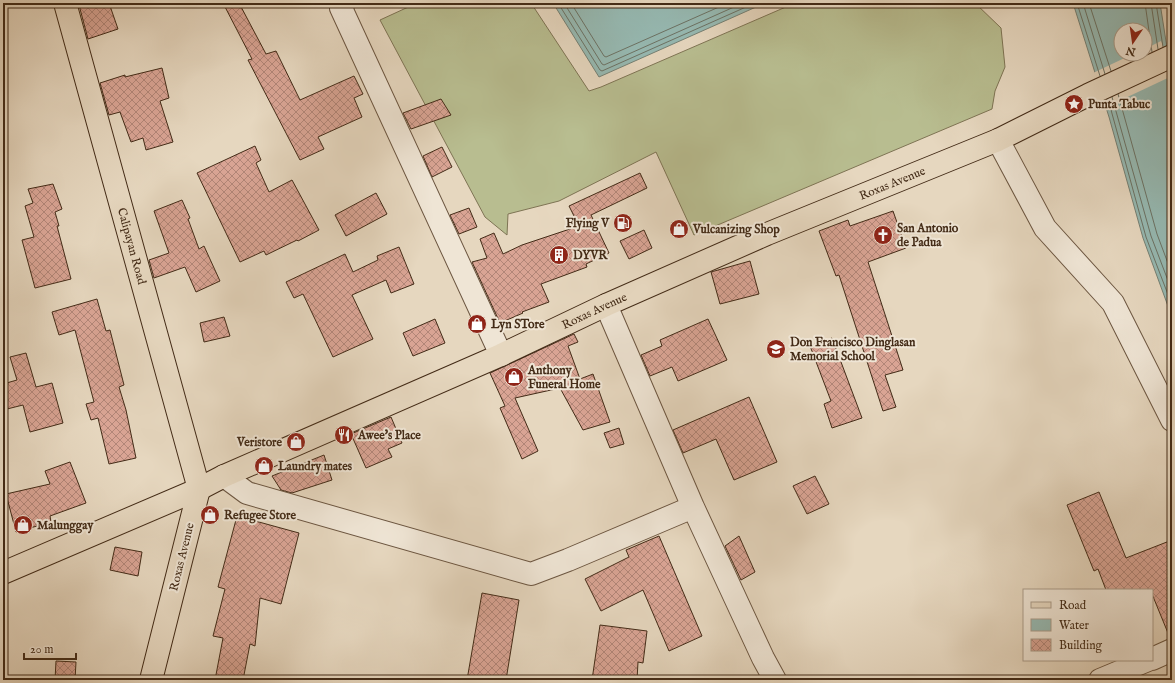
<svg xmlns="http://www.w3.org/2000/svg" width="1175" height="683" font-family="'IM FELL English',serif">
  <defs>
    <pattern id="building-cross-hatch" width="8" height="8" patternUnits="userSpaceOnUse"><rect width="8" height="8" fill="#d9a494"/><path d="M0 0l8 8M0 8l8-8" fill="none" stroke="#b28678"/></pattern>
  </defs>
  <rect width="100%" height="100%" fill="#e6d7bf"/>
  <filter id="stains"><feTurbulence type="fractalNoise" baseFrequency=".005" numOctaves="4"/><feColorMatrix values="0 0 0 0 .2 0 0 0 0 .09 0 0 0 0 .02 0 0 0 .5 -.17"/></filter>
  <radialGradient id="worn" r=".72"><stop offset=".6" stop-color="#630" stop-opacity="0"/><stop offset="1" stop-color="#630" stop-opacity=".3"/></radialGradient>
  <!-- grass -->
  <path fill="#b8bd90" stroke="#7e7454" d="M417 3H531L589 91 601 87 795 3H975L1001 28 1005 67 995 91 992 109 694 235 656 152 559 201 508 214 507 235 485 217 380 20Z"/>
  <!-- water -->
  <path fill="#96b9b2" stroke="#758074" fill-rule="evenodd" d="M553 3H765L599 77Z
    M1073 3H1160L1172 80V317L1143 238 1109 117ZM1121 30H1145V54H1121Z"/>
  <!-- pier -->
  <path fill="#e6d7bf" d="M1161 41 1171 62 1172 76 1104 108 1093 73 1133 54H1145V49Z"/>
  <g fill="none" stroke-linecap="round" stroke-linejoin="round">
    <!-- shore -->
    <path stroke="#6c7264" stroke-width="1" d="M558 3 600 70 602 71 755 3
      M564 3 602 64 604 65 743 3
      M571 3 604 56 606 57 728 3
      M1077 3 1100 76
      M1083 3 1105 74
      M1089 3 1111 71
      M1145 3 1152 52
      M1151 3 1158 49
      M1156 3 1163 47
      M1118 94 1157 234 1172 274
      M1112 97 1151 236 1172 291
      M1108 99 1146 237 1172 305"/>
  </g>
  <!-- building -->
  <path fill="url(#building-cross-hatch)" stroke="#432b17" d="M86 3H109L118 29 88 39 79 5Z
    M223 3H239L266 54 276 51 300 100 354 76 363 94 354 98 362 117 318 137 324 149 300 160 248 60 252 59Z
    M162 68 169 98 160 101 173 142 146 150 143 138 131 142 120 112 109 115 100 83 125 75V77Z
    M441 99 451 115 411 129 403 113Z
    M255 146 261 160 256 163 269 192 292 180 319 230 298 241 297 240 266 255 264 251 240 262 197 173Z
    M442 147 452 167 432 177 423 156Z
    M640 173 647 188 591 215 609 253 586 264 587 267 541 284 549 302 522 312 523 313 500 323 472 262 487 258 480 239 494 233 503 254 522 245 579 226 569 206Z
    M53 184 62 209 55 212 59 226H57L71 279 35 288 22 240 34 237 25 206 33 203 28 189Z
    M376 193 387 214 346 236 335 215Z
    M182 200 190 218 188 219 199 249 204 246 220 281 196 292 185 267 154 278 149 260 169 253 154 211Z
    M469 208 477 227 459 234 450 215Z
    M893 211 906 248 868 262 903 370 885 375 896 407 883 411 839 275 836 276 819 231 848 220 850 226Z
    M644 230 652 248 629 259 620 241Z
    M399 247 414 284 391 293 386 280 352 295 373 339 333 357 303 294 294 298 286 282 345 254 353 272 378 260 377 256Z
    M750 261 759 294 720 304 711 272Z
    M97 299 106 331 110 330 124 385 119 387 126 410 136 458 109 464 98 418 91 420 86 404 94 402 75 330 59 335 52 312Z
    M224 317 230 336 204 342 200 323Z
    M435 319 445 343 413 356 403 333Z
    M708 319 727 360 678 381 672 367 650 376 641 355 662 346 660 340Z
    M574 334 578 342 568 346 580 379 593 374 610 422 583 430 560 388 515 398 538 451 522 459 500 408 505 406 490 373Z
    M832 338 862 418 832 428 824 404 831 401 810 346Z
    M26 353 36 387 52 383 63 423 30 432 23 405 3 410V384L17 380 10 357Z
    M749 397 777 462 734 480 716 439 683 453 673 430Z
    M391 417 402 443 388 449 392 457 366 468 351 434Z
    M619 428 624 444 610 448 604 433Z
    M324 455 332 480 292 493 281 490 272 476Z
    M70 462 86 503 50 516 51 522 16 532 6 494 50 484 45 471Z
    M815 476 829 504 807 514 793 486Z
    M1099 492 1126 558 1172 540V638H1170L1152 594V590H1106L1098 569 1094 571 1067 505Z
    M237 516 299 533 281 604 260 598 255 646 250 644 243 680H215L223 638 213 636 225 589 218 587Z
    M659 536 702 636 669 651 643 590 601 611 585 579 629 557 626 550Z
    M739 536 755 572 741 580 725 546Z
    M115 547 142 552 138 576 110 570Z
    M482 593 519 600 506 680H467Z
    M600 625 647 631 643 663 638 662 637 680H592Z
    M56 661 76 662 75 680H55Z"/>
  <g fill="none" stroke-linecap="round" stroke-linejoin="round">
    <!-- minor casing -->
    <g stroke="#6c5641" stroke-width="24">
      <path id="minor" d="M344 3 341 8 501 355
        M998 140 1045 228 1113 303 1172 420
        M606 305 693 507 763 658 775 680
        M224 476 247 493 531 574 568 560 693 507
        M1152 659 1172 650
        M1100 680 1148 660"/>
    </g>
    <!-- major casing -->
    <g stroke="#432b17" stroke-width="24">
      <g id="major">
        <path id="s1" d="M65 3 199 489 151 680"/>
        <path id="s2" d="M3 573 199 489 224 476 501 355 606 305 767 234 998 140 1088 95 1172 56"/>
      </g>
    </g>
    <!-- minor -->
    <use href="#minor" stroke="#efe5d5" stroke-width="22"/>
    <!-- major -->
    <use href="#major" stroke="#e6d7bf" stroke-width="22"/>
  </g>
  <!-- icons -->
  <defs>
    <g id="sight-disc" transform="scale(1)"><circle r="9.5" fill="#8f2418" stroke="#efe5d5"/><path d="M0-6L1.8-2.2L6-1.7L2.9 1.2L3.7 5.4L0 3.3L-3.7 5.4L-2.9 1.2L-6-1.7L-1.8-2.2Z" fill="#fff"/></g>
    <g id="fuel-disc" transform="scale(1)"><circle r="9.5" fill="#8f2418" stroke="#efe5d5"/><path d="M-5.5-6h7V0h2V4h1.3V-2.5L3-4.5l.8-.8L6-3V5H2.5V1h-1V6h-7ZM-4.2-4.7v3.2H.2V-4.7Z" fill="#fff"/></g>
    <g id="shop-disc" transform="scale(1)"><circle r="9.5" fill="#8f2418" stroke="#efe5d5"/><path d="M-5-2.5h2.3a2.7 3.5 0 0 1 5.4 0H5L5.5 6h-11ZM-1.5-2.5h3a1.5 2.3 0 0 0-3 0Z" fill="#fff"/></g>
    <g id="church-disc" transform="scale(1)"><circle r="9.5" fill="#8f2418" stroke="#efe5d5"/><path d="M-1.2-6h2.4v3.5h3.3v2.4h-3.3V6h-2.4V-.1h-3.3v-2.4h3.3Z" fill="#fff"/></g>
    <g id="building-disc" transform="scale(1)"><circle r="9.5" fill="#8f2418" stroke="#efe5d5"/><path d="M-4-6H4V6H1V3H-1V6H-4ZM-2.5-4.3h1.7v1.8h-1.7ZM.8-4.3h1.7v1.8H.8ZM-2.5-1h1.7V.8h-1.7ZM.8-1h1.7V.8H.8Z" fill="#fff"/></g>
    <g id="school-disc" transform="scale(1)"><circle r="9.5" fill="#8f2418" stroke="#efe5d5"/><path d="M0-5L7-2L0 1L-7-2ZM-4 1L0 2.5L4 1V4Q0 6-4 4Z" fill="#fff"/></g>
    <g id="restaurant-disc" transform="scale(1)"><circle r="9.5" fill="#8f2418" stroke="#efe5d5"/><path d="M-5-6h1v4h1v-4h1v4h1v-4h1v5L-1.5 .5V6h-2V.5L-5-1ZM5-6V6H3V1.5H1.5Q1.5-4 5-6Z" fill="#fff"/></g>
  </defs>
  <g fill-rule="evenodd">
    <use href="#sight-disc" x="1074" y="104"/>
    <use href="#fuel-disc" x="623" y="223"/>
    <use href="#shop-disc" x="679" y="229"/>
    <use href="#church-disc" x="883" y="235"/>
    <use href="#building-disc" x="559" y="255"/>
    <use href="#shop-disc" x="477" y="324"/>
    <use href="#school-disc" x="776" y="349"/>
    <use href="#shop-disc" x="514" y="377"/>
    <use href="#restaurant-disc" x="344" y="435"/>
    <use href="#shop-disc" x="296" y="442"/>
    <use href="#shop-disc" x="264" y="466"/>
    <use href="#shop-disc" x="210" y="515"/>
    <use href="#shop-disc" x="23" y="525"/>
  </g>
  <g text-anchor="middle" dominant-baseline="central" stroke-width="4" stroke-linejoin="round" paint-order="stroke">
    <!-- poi labels -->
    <g font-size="12" font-weight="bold" fill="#432b17" stroke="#efe5d5" text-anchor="start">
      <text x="1088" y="104">Punta Tabuc</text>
      <text x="609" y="223" text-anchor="end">Flying V</text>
      <text x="897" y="228">San Antonio<tspan x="897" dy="14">de Padua</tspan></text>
      <text x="693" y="229">Vulcanizing Shop</text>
      <text x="573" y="255">DYVR</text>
      <text x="491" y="324">Lyn STore</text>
      <text x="790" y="342">Don Francisco Dinglasan<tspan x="790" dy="14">Memorial School</tspan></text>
      <text x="528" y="370">Anthony<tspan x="528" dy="14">Funeral Home</tspan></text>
      <text x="358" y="435">Awee's Place</text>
      <text x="282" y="442" text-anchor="end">Veristore</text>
      <text x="278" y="466">Laundry mates</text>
      <text x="224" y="515">Refugee Store</text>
      <text x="37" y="525">Malunggay</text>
    </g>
    <!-- street labels -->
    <g font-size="12" fill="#432b17" stroke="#efe5d5">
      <text stroke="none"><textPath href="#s2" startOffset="971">Roxas Avenue</textPath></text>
      <text stroke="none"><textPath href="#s1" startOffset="252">Calipayan Road</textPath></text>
      <text stroke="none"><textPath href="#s2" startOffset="647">Roxas Avenue</textPath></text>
      <text transform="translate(182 557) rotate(-76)">Roxas Avenue</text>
    </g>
  </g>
  <!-- margin -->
  <rect width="1175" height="683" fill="none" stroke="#e6d7bf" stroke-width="16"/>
  <rect x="4" y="4" width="1167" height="675" fill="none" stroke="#432b17" stroke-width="2"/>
  <rect x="8" y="8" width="1159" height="667" fill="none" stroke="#432b17"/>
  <!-- legend -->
  <rect x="1023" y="589" width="130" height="72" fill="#efe5d5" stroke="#aa9b89"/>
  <rect x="1031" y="602" width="20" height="6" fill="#e6d7bf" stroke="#aa9b89"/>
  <text x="1059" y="609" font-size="12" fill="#432b17">Road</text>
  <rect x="1031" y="619" width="20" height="12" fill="#96b9b2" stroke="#aa9b89"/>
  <text x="1059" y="629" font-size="12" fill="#432b17">Water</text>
  <rect x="1031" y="639" width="20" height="12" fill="url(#building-cross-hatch)" stroke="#aa9b89"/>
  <text x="1059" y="649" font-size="12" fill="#432b17">Building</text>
  <!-- north arrow -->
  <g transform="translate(1133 42) rotate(193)"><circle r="19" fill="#efe5d5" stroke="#aa9b89"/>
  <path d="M0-3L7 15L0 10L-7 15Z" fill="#8f2418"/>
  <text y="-6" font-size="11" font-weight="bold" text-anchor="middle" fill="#432b17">N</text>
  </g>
  <!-- scale -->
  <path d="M24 653v6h52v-6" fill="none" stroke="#432b17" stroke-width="2"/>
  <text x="30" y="653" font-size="12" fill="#432b17" stroke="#efe5d5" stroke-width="3" paint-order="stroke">20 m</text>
  <rect width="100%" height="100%" filter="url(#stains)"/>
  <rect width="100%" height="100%" fill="url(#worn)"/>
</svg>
